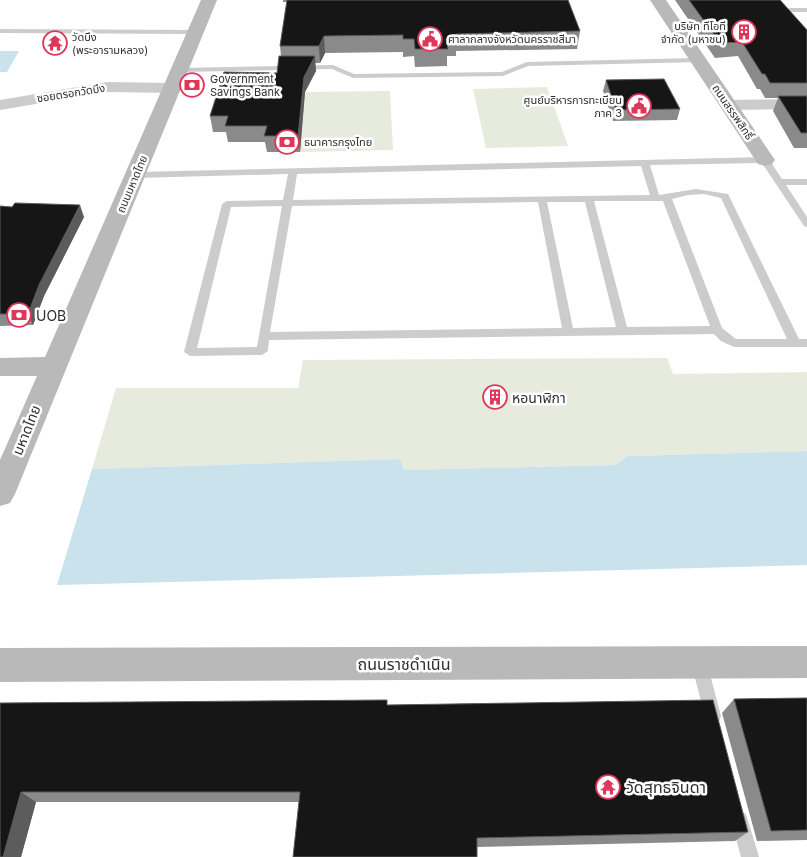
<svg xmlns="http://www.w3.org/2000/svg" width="807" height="857" font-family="Inter,'Noto Sans Thai',sans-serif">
  <rect width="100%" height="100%" fill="#fff"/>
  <!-- green -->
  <path fill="#e6ebdd" d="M547 87 568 146 486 148 473 89Z
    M390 91 393 150 300 152 305 92Z
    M667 358 673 374 807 372V451L628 456 615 465 404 470 400 459 92 469 116 388H298L303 360Z"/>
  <!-- water -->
  <path fill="#c9e2eb" d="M0 51H19L7 72H0Z
    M807 451V565L57 585 92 469 400 459 404 470 615 465 628 456Z"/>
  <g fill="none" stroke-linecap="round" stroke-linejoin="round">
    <!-- lane -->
    <path fill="#ccc" fill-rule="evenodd" d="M770 8H807V12H773L769 10Z
      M0 29 196 30 200 32 196 34 0 33Z
      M697 58H700V62L528 66 503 76 353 78 332 69 180 72 176 70 180 68 333 65 354 74 502 72 527 62Z
      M765 157 768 158 782 179H807V185H786L807 217V227L804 226 762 163 650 165 659 195 696 189 728 194 799 339H807V347H734L721 341 714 334 269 340 268 351 262 355 190 356 184 352 222 204 227 201 283 200 288 174 137 178 132 175 137 172ZM641 166 650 195 293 200 297 174ZM704 194 721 198 787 339H736L722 328 672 199 688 195ZM594 201H663L710 326 627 327ZM538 202 562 328 270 332 292 206ZM547 202H585L616 327 573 328ZM282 206 257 347 197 348 231 207Z
      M699 656 704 658 707 663 721 716 719 722 713 724 707 722 705 716 691 663 694 658Z
      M740 811 746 814 759 857H741L731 820 734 814Z"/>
    <!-- street -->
    <path fill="#ccc" fill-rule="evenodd" d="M107 82 172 83 178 84 181 88 178 92 172 93 107 92 0 110V100Z
      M807 99V109L728 110 722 109 719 105 722 101 728 100Z"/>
    <!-- secondary -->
    <path fill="#b9b9b9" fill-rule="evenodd" d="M201 0H217L15 494 10 503 0 506V460L37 376H0V358L45 357Z
      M650 0H666L775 160 772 164 765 166 758 164Z
      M807 646V678L0 682V648Z"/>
  </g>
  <!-- wall -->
  <path fill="#8a8a8a" d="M283 0H568L580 31 577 49 456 51V56H447V66L415 67 414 56 403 57V52L325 53 320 63H315L316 71 305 92 300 152H267L265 142H228L226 132H213L210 116 277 73 281 56 280 46 287 2H283Z
    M675 0H780L807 30V148H794L773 111 778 98H765L760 89H757L738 56 715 58Z
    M606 80 680 109 677 120 613 121 603 91Z
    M0 206 84 217 44 296 33 325 0 326Z
    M807 698V840L757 841 722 713 734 699Z
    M0 703 388 705 748 832 735 841 477 847 299 802H36L21 857H0Z"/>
  <!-- shaded-wall -->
  <path fill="#5c5c5c" d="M324 36 325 53 320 63 319 46Z
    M315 56 316 71 305 92 300 152 298 136 304 77Z
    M80 205 84 217 44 296 33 325 28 314 39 285Z
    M21 792 36 802 21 857H3Z"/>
  <!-- building -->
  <path fill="#161616" stroke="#5c5c5c" d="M287 0H568L580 31 456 34 457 39H446L448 49H415L414 39H403V35L324 36 319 46H280Z
    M689 0H780L807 30V83H770L765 74H762L742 42 720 43Z
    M279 56H315L304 77 298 136H264L267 126H225L228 116H210L224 72 277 73Z
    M664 79 680 109 616 110 606 80Z
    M778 96H807V133H801Z
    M15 203 80 205 39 285 28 314H0V206L12 207Z
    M807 698V830L771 831 734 699Z
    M387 700V705L713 700 748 832 477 838V857H293L300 792H21L3 857H0V703Z"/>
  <!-- icons -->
  <defs>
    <g id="building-ring" transform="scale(1.25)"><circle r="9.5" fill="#fff" stroke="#e03659" stroke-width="1.5"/><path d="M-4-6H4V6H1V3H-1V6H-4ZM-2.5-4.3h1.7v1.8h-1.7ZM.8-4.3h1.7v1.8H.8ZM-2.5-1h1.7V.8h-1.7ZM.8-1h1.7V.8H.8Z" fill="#e03659"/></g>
    <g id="civic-ring" transform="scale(1.25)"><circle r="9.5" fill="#fff" stroke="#e03659" stroke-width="1.5"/><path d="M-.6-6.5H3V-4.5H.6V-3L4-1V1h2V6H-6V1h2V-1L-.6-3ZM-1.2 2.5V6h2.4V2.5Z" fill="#e03659"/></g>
    <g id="temple-ring" transform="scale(1.25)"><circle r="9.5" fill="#fff" stroke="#e03659" stroke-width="1.5"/><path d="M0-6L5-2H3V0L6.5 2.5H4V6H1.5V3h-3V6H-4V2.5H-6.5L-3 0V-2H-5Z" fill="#e03659"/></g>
    <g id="bank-ring" transform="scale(1.25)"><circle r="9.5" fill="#fff" stroke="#e03659" stroke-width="1.5"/><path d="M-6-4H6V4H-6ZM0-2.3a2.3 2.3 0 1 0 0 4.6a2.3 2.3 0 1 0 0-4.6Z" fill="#e03659"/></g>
  </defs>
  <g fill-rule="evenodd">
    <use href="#building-ring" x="744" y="32"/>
    <use href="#civic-ring" x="430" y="39"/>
    <use href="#temple-ring" x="55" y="43"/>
    <use href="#bank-ring" x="192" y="85"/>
    <use href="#civic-ring" x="639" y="106"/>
    <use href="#bank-ring" x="287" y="142"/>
    <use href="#bank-ring" x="19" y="315"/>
    <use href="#building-ring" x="495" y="397"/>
    <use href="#temple-ring" x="608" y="787"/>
  </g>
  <g text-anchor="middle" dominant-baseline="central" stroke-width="5" stroke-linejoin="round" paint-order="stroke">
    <!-- far-poi labels -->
    <g font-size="11" fill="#2f2f2f" stroke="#fff" text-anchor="start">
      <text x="726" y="26" text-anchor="end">บริษัท ทีโอที<tspan x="726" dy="13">จำกัด (มหาชน)</tspan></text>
      <text x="72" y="37">วัดบึง<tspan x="72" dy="13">(พระอารามหลวง)</tspan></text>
      <text x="448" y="39">ศาลากลางจังหวัดนครราชสีมา</text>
      <text x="210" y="79">Government<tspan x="210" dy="13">Savings Bank</tspan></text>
      <text x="622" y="100" text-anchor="end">ศูนย์บริหารการทะเบียน<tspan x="622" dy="13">ภาค 3</tspan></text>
      <text x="304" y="142">ธนาคารกรุงไทย</text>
    </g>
    <!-- far-street labels -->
    <g font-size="11" fill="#2f2f2f" stroke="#fff">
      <text transform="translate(71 93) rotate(-9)">ซอยตรอกวัดบึง</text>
      <text transform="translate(733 112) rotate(56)">ถนนสรรพสิทธิ์</text>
      <text transform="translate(132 184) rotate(-67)">ถนนมหาดไทย</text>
    </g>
    <!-- poi labels -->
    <g font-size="14" fill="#2f2f2f" stroke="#fff" text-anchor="start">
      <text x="36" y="315">UOB</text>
      <text x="512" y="397">หอนาฬิกา</text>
    </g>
    <!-- street labels -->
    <g font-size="14" fill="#2f2f2f" stroke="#fff">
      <text transform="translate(26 430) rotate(-68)">มหาดไทย</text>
    </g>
    <!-- near-street labels -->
    <g font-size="16" fill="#2f2f2f" stroke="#fff">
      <text x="404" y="664">ถนนราชดำเนิน</text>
    </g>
    <!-- near-poi labels -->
    <g font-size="16" fill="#2f2f2f" stroke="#fff" text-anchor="start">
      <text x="626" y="787">วัดสุทธจินดา</text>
    </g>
  </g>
</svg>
